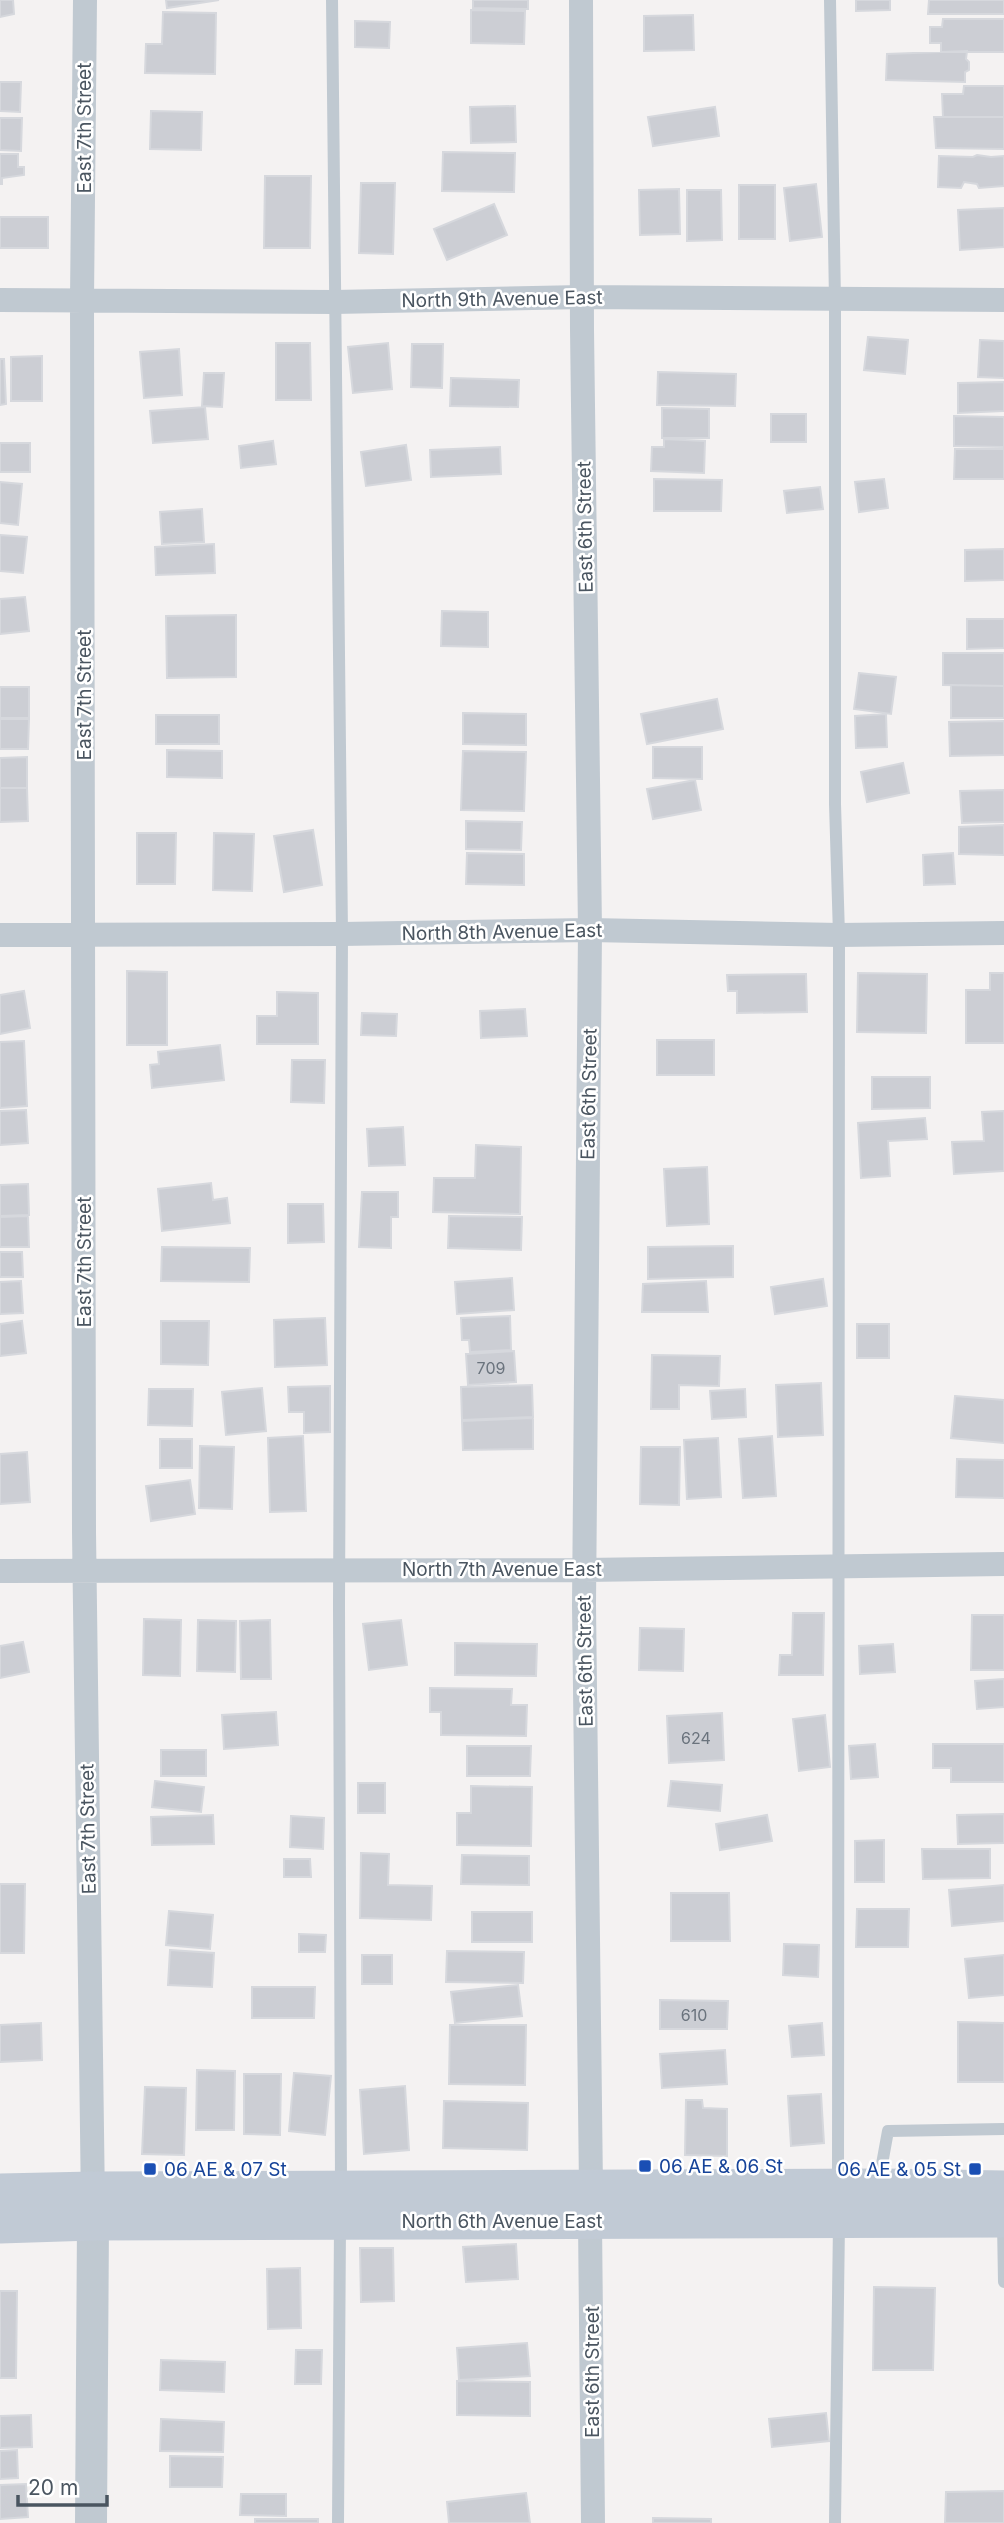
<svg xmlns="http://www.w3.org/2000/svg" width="1004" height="2523" font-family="Inter,sans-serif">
  <rect width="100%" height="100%" fill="#f4f2f2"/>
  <!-- building -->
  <path fill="#ccced4" stroke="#d6d8dd" stroke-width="2" d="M0 0H13L14 14 0 17Z
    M166 0H219L167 8Z
    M473 0H528V9L473 8Z
    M856 0H890V10L856 11Z
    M929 0H1004V14H928Z
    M471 10 525 11 524 44 471 43Z
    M163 12 216 13 215 74 145 73 146 44H162Z
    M693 15 694 50 644 51V16Z
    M943 19H1004V52H941V43H930V27H942Z
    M355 21 390 22 389 48 355 47Z
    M967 51 966 59 969 62V70L965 72V82L886 80 887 54Z
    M0 82H21L20 112 0 111Z
    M964 86H1004V117H943L942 94H963Z
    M515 106 516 142 471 143 470 107Z
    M715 107 719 136 653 146 648 117Z
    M151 111 202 112 201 150 150 149Z
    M934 117H1004V149L936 148Z
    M0 118H22L21 151 0 150Z
    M443 152 515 153 514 192 442 191Z
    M0 154H18V167H24V175L2 178V184H0Z
    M977 155 991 157 1004 156V186L979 188 977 184 964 182 961 188 938 187 939 156 973 157Z
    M265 176H311L310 248H264Z
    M361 183H395L393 254 359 253Z
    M816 184 822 237 790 241 784 188Z
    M739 185H775V239H739Z
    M679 189 680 234 640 235 639 190Z
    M687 190H721L722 240 687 241Z
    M494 204 507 235 447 260 434 229Z
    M1004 208V247L960 250 958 210Z
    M0 217H48V248H0Z
    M868 337 908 340 905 374 864 370Z
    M980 340 1004 341V378L978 377Z
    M276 343H310L311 400H276Z
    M388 343 392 389 353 393 348 347Z
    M412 344H443L442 388 411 387Z
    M179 349 182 395 144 398 140 352Z
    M42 356V401H11V357Z
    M0 359H4L6 404 0 405Z
    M658 372 736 374 735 406 657 405Z
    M204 373H224L222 407 202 406Z
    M451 378 519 380 518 407 450 406Z
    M1004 382V411L958 413V383Z
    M205 407 208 439 153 443 150 411Z
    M662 408 709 409V438H662Z
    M771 414H806V442H771Z
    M954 416 1004 417V447L954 446Z
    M664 439 705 441 704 473 651 471 652 447H664Z
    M273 441 276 464 241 468 239 446Z
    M0 443H30V472H0Z
    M406 445 411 480 366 486 361 452Z
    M500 447 501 474 431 477 430 450Z
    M955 449H1004V479H954Z
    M654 479 722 480 721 511H654Z
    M884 479 888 508 859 512 855 482Z
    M0 482 22 484 18 525 0 523Z
    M820 487 823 509 787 513 784 491Z
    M202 509 204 542 162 544 160 512Z
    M0 535 27 537 23 573 0 571Z
    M214 544 215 573 156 575 155 547Z
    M1004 549V580L965 581V550Z
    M25 597 29 631 0 634V599Z
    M442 611 488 612V647L441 646Z
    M236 615V677L167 678 166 616Z
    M967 619H1004V648L967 649Z
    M943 653H1004V686L943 685Z
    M859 673 896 677 891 714 854 709Z
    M951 685 1004 686V718H951Z
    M0 687H29V718H0Z
    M717 699 723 729 647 744 641 714Z
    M463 713 526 714V745L463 744Z
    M886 714 887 747 856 748 855 716Z
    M156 715H219V744H156Z
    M0 719H29L28 749H0Z
    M1004 721V755L950 756 949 722Z
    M653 747H702V779L653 778Z
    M167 750 222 751V778L167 777Z
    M463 751 526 752 524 811 461 810Z
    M27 757V788H0V758Z
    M903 763 909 793 867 802 861 772Z
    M695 780 701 810 653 819 647 789Z
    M0 788H27L28 821 0 822Z
    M1004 790V822L962 823 960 791Z
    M466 821 522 822 521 850 466 849Z
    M1004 825V855L959 854V827Z
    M313 830 322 885 284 892 274 836Z
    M137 833H176L175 884H137Z
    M214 833 254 834 252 891 213 890Z
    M467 853 524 854V885L466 884Z
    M953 853 955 884 924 885 923 855Z
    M127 971 167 972V1045H127Z
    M858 973 927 974 926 1033 857 1032Z
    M990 973H1004V1043H966V990H990Z
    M806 974 807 1012 737 1013V991H728L727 975Z
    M24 991 30 1028 0 1034V995Z
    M277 992 318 993V1044H257V1016H277Z
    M525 1009 527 1036 481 1038 480 1011Z
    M362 1013 397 1014 396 1036 361 1035Z
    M657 1040H714V1075H657Z
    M24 1041 27 1106 0 1108V1042Z
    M220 1045 224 1080 152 1088 150 1065 159 1064 158 1052Z
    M292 1060H325L324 1103 291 1102Z
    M872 1077H930V1108L872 1109Z
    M26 1110 28 1143 0 1145V1111Z
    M1004 1111V1171L954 1174 952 1142 984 1141 982 1112Z
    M925 1118 927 1139 888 1141 890 1176 861 1178 858 1123Z
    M403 1127 405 1165 369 1166 367 1129Z
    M476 1145 521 1147 520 1214 433 1212 434 1178H475Z
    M707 1167 709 1224 667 1226 664 1169Z
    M211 1183 213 1200 227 1198 230 1223 162 1231 158 1189Z
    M28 1184 29 1215 0 1216V1185Z
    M362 1192H398V1217H391V1248L359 1247Z
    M288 1204H323L324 1242 288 1243Z
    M28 1216 29 1247H0V1217Z
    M449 1216 522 1217 521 1250 448 1248Z
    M733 1246V1277L648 1279V1247Z
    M162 1247 250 1248 249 1282 161 1281Z
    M0 1252H22L23 1277H0Z
    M512 1278 514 1310 457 1314 455 1282Z
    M823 1279 827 1306 775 1314 771 1287Z
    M21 1281 23 1313 0 1314V1282Z
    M706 1281 708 1312H642L643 1284Z
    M510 1316 511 1350 470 1352 469 1340H462L461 1318Z
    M325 1318 327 1365 275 1367 274 1320Z
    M22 1321 26 1353 0 1356V1324Z
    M161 1321H209L208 1365 161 1364Z
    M857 1324H889V1358H857Z
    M514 1351 516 1382 468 1385 466 1354Z
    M652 1355 720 1356 719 1386 679 1385V1409H651Z
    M821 1383 823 1435 778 1437 776 1385Z
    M532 1385 533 1417 462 1420 461 1387Z
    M330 1386V1432L304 1433V1412H289L288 1387Z
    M262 1388 266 1431 226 1435 222 1392Z
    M149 1389H193L192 1426 148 1425Z
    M745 1389 746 1417 712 1419 710 1391Z
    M955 1396 1004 1400V1443L951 1438Z
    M533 1418V1449L463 1450 462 1421Z
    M303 1436 306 1511 270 1512 268 1438Z
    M772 1436 776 1496 743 1498 739 1439Z
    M718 1438 721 1497 687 1499 684 1440Z
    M160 1439H192V1468H160Z
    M200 1446 234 1447 232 1509 199 1508Z
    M641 1447H680L679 1505 640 1504Z
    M27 1452 30 1502 0 1504V1454Z
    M957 1459 1004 1460V1498L956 1497Z
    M190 1480 195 1514 151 1521 146 1486Z
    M793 1613H824L823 1675H779L780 1655H792Z
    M972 1615H1004V1670H971Z
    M144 1619 181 1620 180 1676 143 1675Z
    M198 1620 236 1621 235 1672 197 1671Z
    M270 1620 271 1679H241L240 1621Z
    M401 1620 407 1665 369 1670 363 1624Z
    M640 1628 684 1629 683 1671 639 1670Z
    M23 1642 29 1672 0 1678V1646Z
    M455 1643 537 1644 536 1676 455 1675Z
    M893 1644 895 1672 860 1674 859 1646Z
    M1004 1679V1707L977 1709 975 1681Z
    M430 1688 512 1689 511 1705H527L526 1736 441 1735V1712H430Z
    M276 1712 278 1745 224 1749 222 1715Z
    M722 1713 724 1760 669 1763 667 1716Z
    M825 1715 830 1767 799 1771 793 1719Z
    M875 1744 878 1777 851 1779 849 1746Z
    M933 1744H1004V1782H951V1768H933Z
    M467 1746H531L530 1776H467Z
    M161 1750H206V1776H161Z
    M155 1781 204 1787 201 1812 152 1807Z
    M671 1781 722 1785 720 1811 668 1806Z
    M358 1783H385V1813H358Z
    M471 1786 532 1787 531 1846 457 1845V1813H471Z
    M1004 1814V1843L958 1844 957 1815Z
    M213 1815 214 1844 152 1845 151 1817Z
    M767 1815 772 1841 720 1850 716 1824Z
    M291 1816 324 1818 323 1849 290 1847Z
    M884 1840V1882H855V1841Z
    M922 1849H990V1878L923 1879Z
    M361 1853 389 1854 388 1885 432 1886 431 1920 360 1918Z
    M462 1855 529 1856V1885L461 1884Z
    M284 1859H310L311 1877H284Z
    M0 1884H25L24 1953H0Z
    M1004 1885V1921L952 1926 949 1890Z
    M671 1893H729L730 1941H671Z
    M857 1909H909L908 1947H856Z
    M169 1911 213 1915 210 1949 166 1945Z
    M472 1912H532V1942H472Z
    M299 1934 326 1935 325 1952H299Z
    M784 1944 819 1945 818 1977 783 1975Z
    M170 1950 214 1953 212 1987 168 1985Z
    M447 1951 524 1952 523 1983 446 1982Z
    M362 1955H392V1984H362Z
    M1004 1955V1995L969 1998 965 1959Z
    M518 1985 522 2016 455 2023 451 1992Z
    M252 1987H315L314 2018H252Z
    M660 2000 728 2001 727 2029H660Z
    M958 2022 1004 2023V2082H958Z
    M41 2023 42 2060 0 2062V2025Z
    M822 2023 824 2055 792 2057 789 2026Z
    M450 2025H526L525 2085 449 2084Z
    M725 2050 727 2084 662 2088 660 2054Z
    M197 2070 235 2071 234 2130H196Z
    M294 2073 331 2076 325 2135 289 2131Z
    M244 2074H281L280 2135 244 2134Z
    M405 2086 409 2150 364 2154 360 2090Z
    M145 2087 186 2088 184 2155 142 2154Z
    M821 2094 824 2143 791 2146 788 2096Z
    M686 2100H702L703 2108 727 2109V2156L685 2155Z
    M444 2101 528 2103 527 2150 443 2148Z
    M516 2244 518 2279 466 2282 463 2247Z
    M360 2248H393L394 2301 361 2302Z
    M300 2268 301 2328 268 2329 267 2269Z
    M874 2287 935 2288 933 2370H873Z
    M0 2291H17L16 2378H0Z
    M527 2343 530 2376 459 2380 457 2348Z
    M296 2350H322L321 2384H295Z
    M161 2360 225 2362 224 2392 160 2390Z
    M457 2381 530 2382V2416L457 2415Z
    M826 2413 829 2441 772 2447 769 2419Z
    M31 2415 32 2447 0 2448V2416Z
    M161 2419 224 2422 223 2452 160 2451Z
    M17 2450 18 2478 0 2479V2451Z
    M170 2456 223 2457 222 2487H170Z
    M26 2484 28 2517 0 2519V2485Z
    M1004 2491V2523H945L946 2492Z
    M526 2493 530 2523H449L447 2502Z
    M241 2494H286V2516L240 2515Z
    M653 2518 711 2519V2523H653Z
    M255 2519H318V2523H255Z"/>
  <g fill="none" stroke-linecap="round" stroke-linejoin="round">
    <!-- service -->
    <path stroke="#c0c9d1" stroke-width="12" d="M332 0 342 934 339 1606 341 2187
      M830 0 835 301V804L839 935 838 2184
      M885 2186 882 2164 888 2131 1004 2129
      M1003 2224 1004 2282
      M338 2523 340 2225
      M835 2523 839 2223"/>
    <!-- minor -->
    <path stroke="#c0c9d1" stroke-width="24" d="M85 0 82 299 84 1532 93 2205
      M581 0 582 330 590 930 584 1605 591 2188
      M0 300 334 302 582 297 1004 300
      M0 935 342 934 590 930 839 935 1004 933
      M0 1571 584 1570 1004 1564
      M590 2221 593 2523"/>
    <!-- tertiary -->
    <path stroke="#c0c9d1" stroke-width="32" d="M91 2523 93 2223"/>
    <!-- secondary -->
    <path stroke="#c1cad5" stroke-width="35" d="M0 2191 93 2189 885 2186 1004 2188
      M0 2226 93 2223 1004 2220"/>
  </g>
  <!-- markers -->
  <g fill="#1a4fb4" stroke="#fff" stroke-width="2.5">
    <rect x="638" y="2159" width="14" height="14" rx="3.5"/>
    <rect x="143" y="2162" width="14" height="14" rx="3.5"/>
    <rect x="968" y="2162" width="14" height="14" rx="3.5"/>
  </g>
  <g text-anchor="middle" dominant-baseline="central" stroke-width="5" stroke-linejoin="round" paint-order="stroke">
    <!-- number labels -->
    <g font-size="16" fill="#6a737d">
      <text x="491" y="1368">709</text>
      <text x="696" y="1738">624</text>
      <text x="694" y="2015">610</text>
    </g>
    <!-- street labels -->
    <g font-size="19" fill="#4a5560" stroke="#fff">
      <text transform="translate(84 128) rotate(-90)">East 7th Street</text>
      <text transform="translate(502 299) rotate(-1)">North 9th Avenue East</text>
      <text transform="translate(585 527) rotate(-91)">East 6th Street</text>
      <text transform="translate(84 695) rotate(-90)">East 7th Street</text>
      <text transform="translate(502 932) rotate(-1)">North 8th Avenue East</text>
      <text transform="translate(589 1094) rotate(-89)">East 6th Street</text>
      <text transform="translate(84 1262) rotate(-90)">East 7th Street</text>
      <text x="502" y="1569">North 7th Avenue East</text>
      <text transform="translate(585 1661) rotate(-91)">East 6th Street</text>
      <text transform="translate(88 1829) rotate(-91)">East 7th Street</text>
      <text x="502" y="2221">North 6th Avenue East</text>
      <text transform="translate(592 2372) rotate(-90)">East 6th Street</text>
    </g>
    <!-- transit labels -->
    <g font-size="19" fill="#164399" stroke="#fff" text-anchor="start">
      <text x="659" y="2166">06 AE &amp; 06 St</text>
      <text x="164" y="2169">06 AE &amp; 07 St</text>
      <text x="961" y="2169" text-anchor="end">06 AE &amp; 05 St</text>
    </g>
  </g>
  <!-- scale -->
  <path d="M18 2495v10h89v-10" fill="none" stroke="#4a5560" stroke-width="3.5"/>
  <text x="28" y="2495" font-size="21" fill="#4a5560" stroke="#ffffff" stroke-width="5" paint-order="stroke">20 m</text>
</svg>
